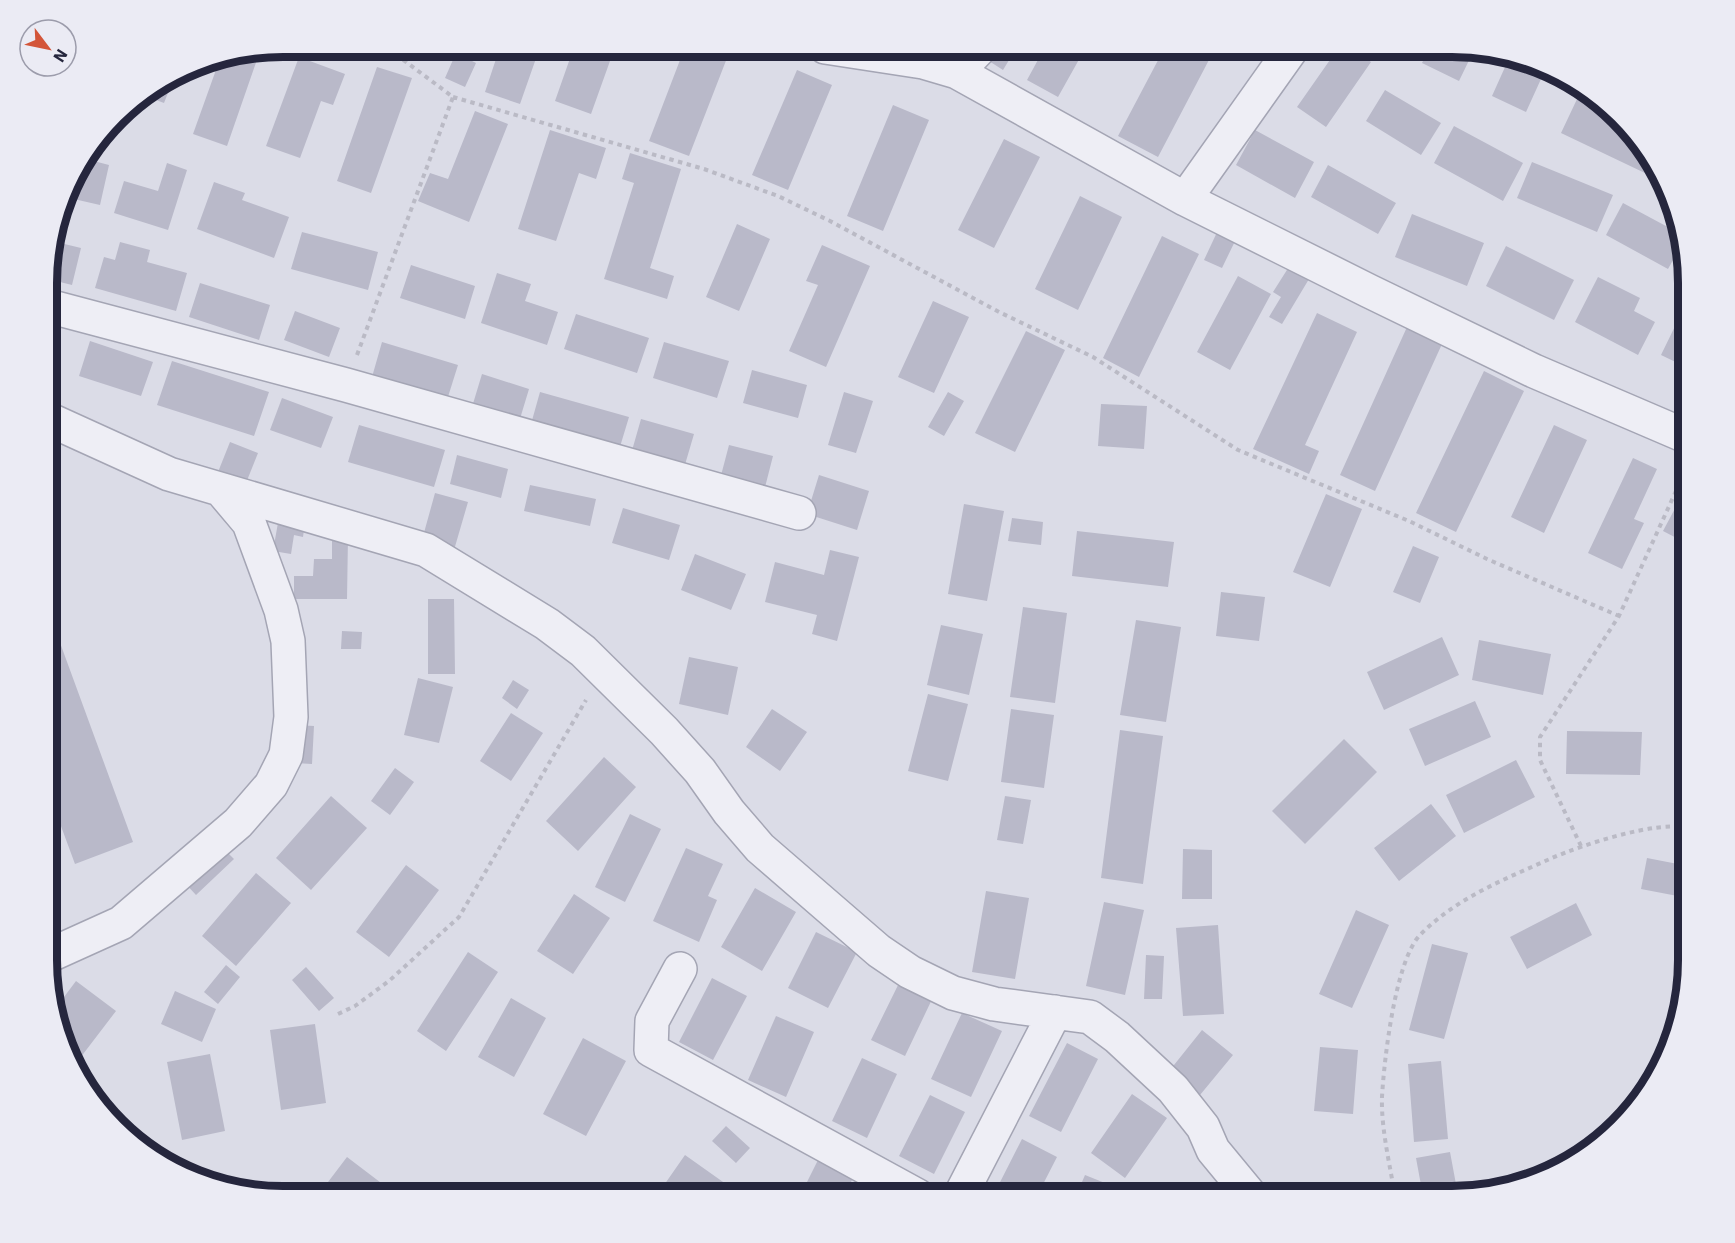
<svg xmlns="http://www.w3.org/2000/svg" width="1735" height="1243" font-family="'IBM Plex Sans',sans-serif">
  <rect width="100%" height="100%" fill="#dbdce7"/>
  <!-- building -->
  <path fill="#b9b9c9" d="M500 47H540L520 104 485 92Z
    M574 47H615L591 114 555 101Z
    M685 47H697L727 58 689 156 649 141Z
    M998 47H1017L1003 70 989 61Z
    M1045 47H1086L1058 97 1027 80Z
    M1165 47H1187L1210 58 1158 157 1118 136Z
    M1339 47H1349L1371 62 1326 127 1297 107Z
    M1430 47H1467L1475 48 1459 81 1422 63Z
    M260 51 227 146 193 134 217 67 204 62Z
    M456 53 476 63 465 87 445 78Z
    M1510 56 1528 59 1546 68 1526 112 1492 96Z
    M299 57 345 74 333 105 321 101 300 158 266 146Z
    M377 67 412 78 371 193 337 181Z
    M797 70 832 85 788 190 752 175Z
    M1554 73 1573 83 1571 86 1551 78Z
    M175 75 164 103 143 95Z
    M1385 90 1441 123 1421 155 1366 121Z
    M1578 97 1610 112 1652 163 1647 174 1561 133Z
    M893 105 929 120 883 231 847 216Z
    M475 111 508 124 469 222 418 201 430 173 448 179Z
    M1454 126 1523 163 1503 201 1434 163Z
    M550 130 606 148 596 179 579 173 556 241 518 229Z
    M1255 130 1314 162 1295 198 1236 165Z
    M1004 139 1040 157 994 248 958 230Z
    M630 153 681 169 650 268 674 276 667 299 604 279 634 183 622 179Z
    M86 159 109 165 100 205 65 197 71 178Z
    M1532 162 1613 195 1597 232 1517 198Z
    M167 163 187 170 168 230 114 213 124 181 158 191Z
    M1328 165 1396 203 1378 234 1311 197Z
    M214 182 245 193 242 200 289 217 274 258 197 229Z
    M1080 196 1122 217 1078 310 1035 289Z
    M1623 203 1679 233 1682 244 1668 269 1606 235Z
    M1412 214 1484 243 1467 286 1395 257Z
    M737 224 770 239 739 311 706 297Z
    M1219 228 1237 237 1222 268 1204 260Z
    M302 232 378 252 368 290 291 269Z
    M1162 236 1199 254 1139 377 1103 358Z
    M52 241 81 248 72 285 48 279V252Z
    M120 242 150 250 147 262 187 273 176 311 95 288 104 257 115 260Z
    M822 245 870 266 826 367 789 351 818 285 806 281Z
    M1506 246 1574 280 1554 320 1486 286Z
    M1292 262 1312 274 1282 324 1269 317 1281 297 1273 292Z
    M411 265 475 286 465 319 400 298Z
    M497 273 531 284 525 301 558 312 547 345 481 323Z
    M1238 276 1271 294 1230 370 1197 352Z
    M1598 277 1640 298 1634 311 1655 322 1638 355 1575 322Z
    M200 283 270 305 259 340 189 317Z
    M933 301 969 317 934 393 898 377Z
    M295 311 340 328 329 357 284 340Z
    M1317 313 1357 332 1305 445 1319 451 1309 474 1253 449Z
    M576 314 649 338 637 373 564 349Z
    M1680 316 1688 319V368L1661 355Z
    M1407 327 1442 344 1375 491 1340 475Z
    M48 331 54 332 50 356H48Z
    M1026 331 1065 350 1015 452 975 433Z
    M90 341 153 362 141 396 79 376Z
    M382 342 458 365 447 400 372 377Z
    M664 342 729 361 717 398 653 378Z
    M172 361 269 392 254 436 157 405Z
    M752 370 807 385 798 418 743 403Z
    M1484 371 1524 391 1456 532 1416 513Z
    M482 374 529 389 519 422 472 407Z
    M540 392 629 417 619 450 531 424Z
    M844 392 873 401 856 453 828 445Z
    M948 392 964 401 944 436 928 427Z
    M282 398 333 417 321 448 270 430Z
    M1101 404 1147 406 1144 449 1098 446Z
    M641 419 694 434 684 468 631 454Z
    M359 425 445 450 434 487 348 462Z
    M1554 425 1587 440 1544 533 1511 517Z
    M230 442 258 453 244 488 216 477Z
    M729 445 773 456 763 495 719 483Z
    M457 455 508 469 501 498 450 484Z
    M1633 458 1657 469 1634 519 1644 523 1622 569 1588 553Z
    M819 475 869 491 857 530 807 514Z
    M1688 484V544L1663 531Z
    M530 485 596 499 590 526 524 511Z
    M435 493 468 502 454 550 422 540Z
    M1326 494 1362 509 1330 587 1293 572Z
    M964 504 1004 511 987 601 948 594Z
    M623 508 680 525 669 560 612 543Z
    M279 517 305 522 303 537 294 535 291 554 273 551Z
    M1012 518 1043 522 1041 545 1008 541Z
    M1077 531 1174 542 1168 587 1072 576Z
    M332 536H348L347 599H294V576H313L314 559H332Z
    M1413 546 1439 557 1420 603 1393 592Z
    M830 550 859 557 837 641 812 634 817 615 765 602 775 562 824 575Z
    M695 554 746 574 731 610 681 590Z
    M1221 592 1265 597 1259 641 1216 636Z
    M428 599H454L455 674H428Z
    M1023 607 1067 613 1055 703 1010 697Z
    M1136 620 1181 627 1166 722 1120 715Z
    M941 625 983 634 969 695 927 685Z
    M342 631 362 632 361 649H341Z
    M1442 637 1459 675 1384 710 1367 672Z
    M59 640 133 842 75 864 48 791V644Z
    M1479 640 1551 654 1543 695 1472 680Z
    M689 657 738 667 728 715 679 704Z
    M418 678 453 687 439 743 404 735Z
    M513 680 529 690 517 709 502 698Z
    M928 694 968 704 948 781 908 771Z
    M1475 701 1491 737 1425 766 1409 729Z
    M772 709 807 732 780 771 746 747Z
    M1011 709 1054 715 1044 788 1001 782Z
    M511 713 543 733 511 781 480 761Z
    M297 725 314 726 312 764 295 763Z
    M1120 730 1163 736 1143 884 1101 878Z
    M1567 731 1642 732 1640 775 1566 774Z
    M1344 739 1377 772 1305 844 1272 811Z
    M1684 747H1688V789L1674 786Z
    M604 757 636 787 578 851 546 821Z
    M1516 760 1535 797 1464 833 1446 795Z
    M395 768 414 782 390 815 371 801Z
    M331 796 367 828 311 890 276 858Z
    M1005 796 1031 800 1023 844 997 840Z
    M1431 804 1456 836 1399 881 1374 848Z
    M630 814 661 829 625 902 595 887Z
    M221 846 234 859 196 895 184 882Z
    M686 848 723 864 708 896 717 900 699 942 653 921Z
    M1183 849 1212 850V899H1182Z
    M1647 858 1688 866V898L1641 889Z
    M406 865 439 890 389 957 356 932Z
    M256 873 291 903 236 966 202 936Z
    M755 888 796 912 762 971 721 947Z
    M986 891 1029 898 1015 979 972 972Z
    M574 894 610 918 573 974 537 951Z
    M1104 902 1144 910 1125 995 1086 986Z
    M1576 903 1592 935 1527 969 1510 937Z
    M1356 910 1389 925 1352 1008 1319 994Z
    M1218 925 1224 1014 1183 1016 1176 928Z
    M816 932 857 952 828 1008 788 988Z
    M1432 944 1468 953 1444 1039 1409 1030Z
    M468 952 498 972 446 1051 417 1031Z
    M1146 955 1164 956 1162 999H1144Z
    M226 965 240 977 218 1004 204 992Z
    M306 967 334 998 319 1011 292 980Z
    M48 969 59 989 50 994 48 991Z
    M902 977 935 993 905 1056 871 1040Z
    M712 978 747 996 713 1060 679 1042Z
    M76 981 116 1011 74 1066 55 1009Z
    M175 991 216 1009 202 1042 161 1024Z
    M511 998 546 1018 514 1077 478 1057Z
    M962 1013 1002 1031 971 1097 931 1079Z
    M776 1016 814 1032 786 1097 748 1080Z
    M315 1024 326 1103 281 1110 270 1030Z
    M1202 1030 1233 1055 1200 1095 1170 1070Z
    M583 1038 626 1061 586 1136 543 1114Z
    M1067 1043 1098 1059 1061 1132 1029 1116Z
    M1320 1047 1358 1050 1353 1114 1314 1111Z
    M210 1054 225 1131 182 1140 167 1062Z
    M862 1058 897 1074 867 1138 832 1121Z
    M1441 1061 1448 1139 1414 1142 1408 1064Z
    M1132 1094 1167 1118 1125 1178 1091 1153Z
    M930 1095 965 1112 934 1174 899 1156Z
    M726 1126 750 1148 736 1163 712 1141Z
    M1022 1139 1057 1157 1037 1196H993Z
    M1450 1152 1458 1195 1423 1196 1416 1158Z
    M685 1155 740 1194 738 1196H673L662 1188Z
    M820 1156 855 1174 844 1196H800Z
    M347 1157 393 1192 390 1196H338L325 1186Z
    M1085 1175 1120 1189 1116 1196H1076Z"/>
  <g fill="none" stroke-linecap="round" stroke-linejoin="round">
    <!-- minor casing -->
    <g stroke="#a4a5b4" stroke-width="36">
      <path id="minor" d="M825 47 923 62 957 72 1185 199 1369 291 1534 371 1688 437
        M957 72 981 47
        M1185 199 1293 47
        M48 306 346 385 799 513
        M48 419 169 474 426 550 547 624 583 651 664 731 700 771 729 812 760 848 879 951 910 972 953 993 994 1004 1090 1017 1117 1037 1173 1089 1203 1127 1213 1150 1251 1196
        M48 956 121 923 238 823 271 785 286 755 291 717 288 641 281 610 249 523 222 491
        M680 969 652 1021 651 1050 918 1196
        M960 1196 1055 1012"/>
    </g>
    <!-- path -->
    <path stroke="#babac5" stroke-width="4" stroke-dasharray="4.5 4.5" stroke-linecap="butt" d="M453 97 704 169 778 196 830 221 999 312 1093 357 1238 450 1409 521 1487 559 1619 616
      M357 355 453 97 386 47
      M1581 846 1540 760V737L1619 616 1686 469
      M338 1014 355 1006 389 981 459 917 586 700
      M1395 1196C1390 1165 1381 1129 1382 1097 1384 1061 1395 961 1420 935 1456 898 1505 879 1552 858 1582 845 1657 820 1688 828"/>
    <!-- minor -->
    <use href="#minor" stroke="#eeeef5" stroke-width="33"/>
  </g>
  <!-- crop -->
  <path d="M0 0H1735V1243H0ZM283 57H1452A226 226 0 0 1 1678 283V960A226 226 0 0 1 1452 1186H283A226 226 0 0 1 57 960V283A226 226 0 0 1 283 57Z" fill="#ebebf4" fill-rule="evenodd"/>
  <path fill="none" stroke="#25263d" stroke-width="8" d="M283 57H1452A226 226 0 0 1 1678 283V960A226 226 0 0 1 1452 1186H283A226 226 0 0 1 57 960V283A226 226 0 0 1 283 57Z"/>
  <!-- north arrow -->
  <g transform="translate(48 48) rotate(122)"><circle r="28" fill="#ebebf4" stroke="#9c9cab" stroke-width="1.5"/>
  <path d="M0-4.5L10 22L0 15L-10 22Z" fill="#d35539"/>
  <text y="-9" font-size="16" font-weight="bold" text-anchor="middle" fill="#25263d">N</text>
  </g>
</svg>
